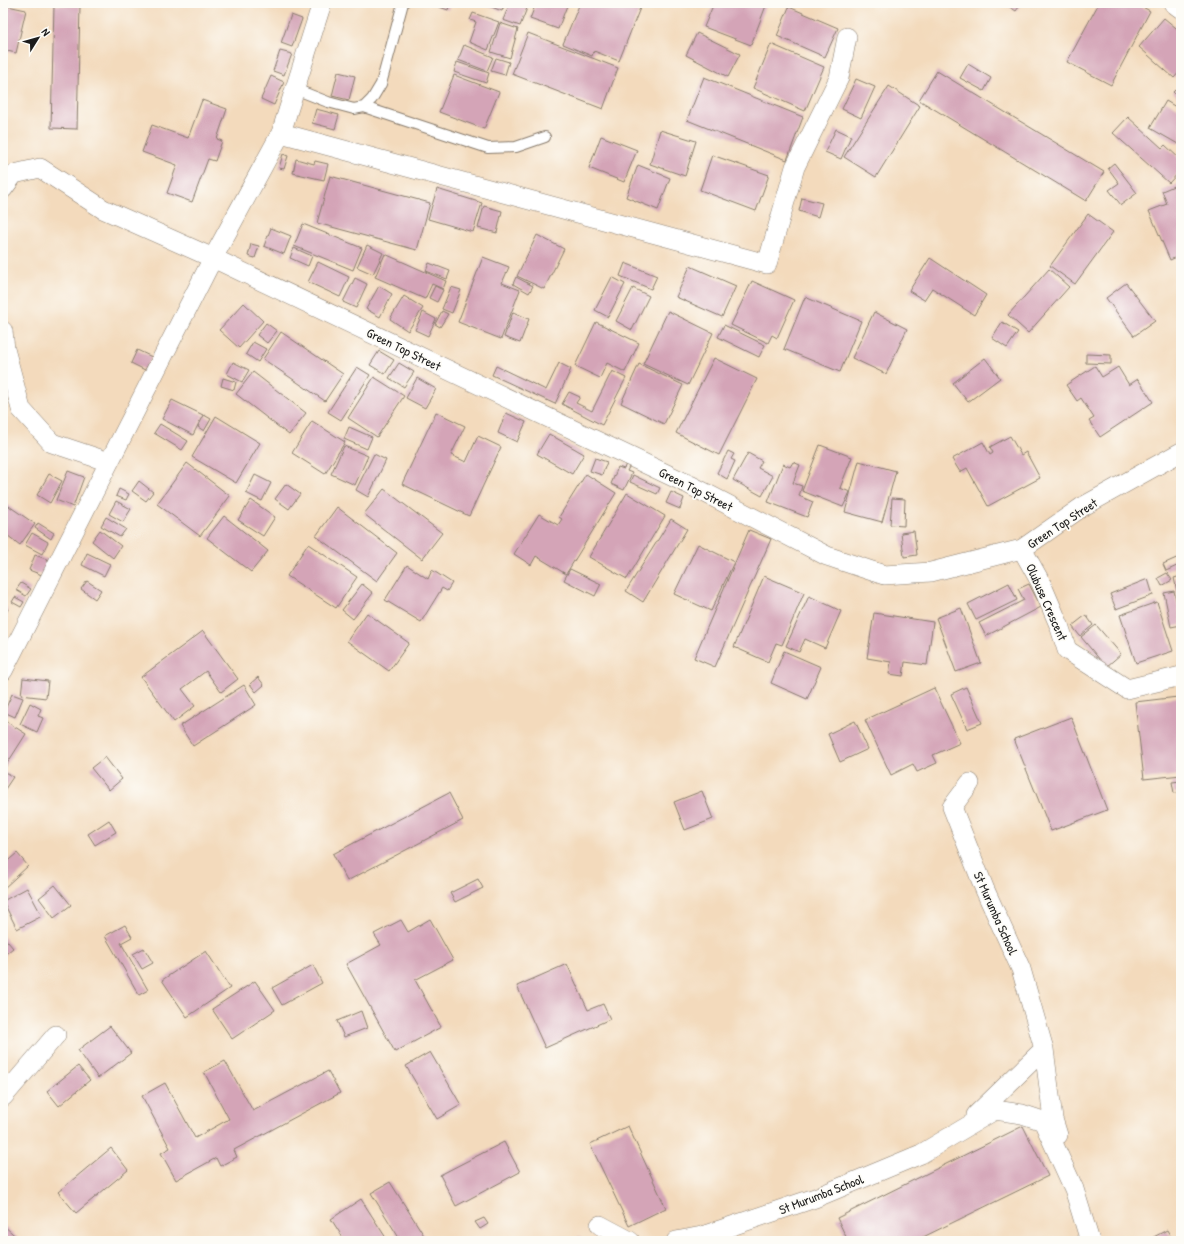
<svg xmlns="http://www.w3.org/2000/svg" width="1184" height="1244" font-family="'Patrick Hand',sans-serif">
  <rect width="100%" height="100%" fill="#fdfcf7"/>
  <filter id="ink" filterUnits="userSpaceOnUse"><feTurbulence type="fractalNoise" baseFrequency=".025" numOctaves="2"/><feDisplacementMap in="SourceGraphic" scale="8" xChannelSelector="R" yChannelSelector="G"/><feConvolveMatrix kernelMatrix="1 2 1 2 8 2 1 2 1" color-interpolation-filters="sRGB"/></filter>
  <filter id="wash" filterUnits="userSpaceOnUse"><feTurbulence type="fractalNoise" baseFrequency=".012" numOctaves="4" result="noise"/><feDisplacementMap in="SourceGraphic" scale="16" xChannelSelector="R" yChannelSelector="G"/><feGaussianBlur stdDeviation="0.9" result="paint"/><feColorMatrix in="noise" values="0 0 0 0 0 0 0 0 0 0 0 0 0 0 0 0 0 1.4 0 .05"/><feComposite in="paint" operator="in"/></filter>
  <g filter="url(#wash)">
    <rect width="100%" height="100%" fill="#f3dabc"/>
    <g id="blocks">
      <!-- building -->
      <path fill="#d4a4b7" d="M428 3H450L448 10Z
        M481 3H505L502 11Z
        M510 3H529L520 26 503 20Z
        M536 3H568L558 29 530 19Z
        M580 3H642L619 61 594 51 592 56 563 44Z
        M714 3H767L751 45 704 27Z
        M1004 3H1022L1016 11Z
        M1099 3H1135L1150 11 1111 85 1067 62Z
        M3 5 26 10 16 53 3 50Z
        M54 5 80 6 77 129 51 128Z
        M789 7 838 28 825 57 777 36Z
        M473 13 499 22 488 50 469 42 476 22 470 20Z
        M291 15 302 19 292 47 281 43Z
        M1164 18 1181 32V70L1174 78 1139 47Z
        M500 23 518 29 510 58 491 52Z
        M528 33 618 68 603 109 512 74Z
        M697 33 740 54 728 77 686 55Z
        M771 44 824 67 805 111 753 88Z
        M464 45 493 57 487 71 458 60Z
        M280 51 292 54 284 75 273 71Z
        M496 58 509 62 505 75 491 71Z
        M457 62 489 73 486 83 454 72Z
        M968 64 991 78 984 91 960 78Z
        M937 71 1104 172 1086 201 919 100Z
        M338 72 355 76 349 100 332 96Z
        M454 75 499 92 484 129 439 112Z
        M271 76 284 82 274 105 261 99Z
        M704 77 803 117 787 160 687 120Z
        M856 79 875 87 861 118 842 109Z
        M1181 84V100L1173 92Z
        M889 86 920 106 876 177 844 157Z
        M202 100 227 109 217 139 222 141 215 161 208 159 192 202 167 193 177 165 142 152 152 125 188 138Z
        M1166 101 1181 110V139L1178 144 1150 128Z
        M316 109 339 115 335 129 312 123Z
        M1128 117 1162 148 1165 145 1181 160V170L1169 183 1113 133Z
        M836 129 851 136 841 159 825 152Z
        M660 130 696 141 685 176 650 164Z
        M601 136 637 150 624 182 589 168Z
        M283 154 288 156 284 169 279 168Z
        M712 155 769 175 756 211 700 190Z
        M296 159 314 164 315 161 328 164 324 180 293 173Z
        M1114 163 1137 193 1121 205 1109 190 1119 183 1108 168Z
        M638 165 670 178 658 210 626 197Z
        M330 176 430 203 417 250 317 223Z
        M1181 183V255L1170 260 1149 211 1167 204 1162 191Z
        M437 189 482 203 473 232 428 219Z
        M802 198 822 203 818 217 799 211Z
        M484 206 502 211 497 233 478 228Z
        M1088 214 1113 232 1075 284 1050 266Z
        M303 224 362 248 353 270 294 246Z
        M271 228 291 236 284 254 264 246Z
        M537 235 564 249 544 289 517 276Z
        M251 244 259 246 255 258 248 256Z
        M367 245 383 253 373 274 357 267Z
        M294 248 312 256 308 266 290 258Z
        M385 254 446 281 443 289 432 284 425 299 375 277Z
        M483 257 509 267 502 283 520 290 501 339 458 322Z
        M930 258 986 295 974 315 932 288 924 300 909 291Z
        M318 262 349 277 340 297 308 282Z
        M429 263 450 271 447 279 426 271Z
        M625 263 657 276 651 289 620 276Z
        M690 266 736 286 722 317 676 297Z
        M1049 269 1069 287 1028 333 1008 315Z
        M516 277 533 286 529 293 513 284Z
        M612 277 625 284 608 317 595 310Z
        M355 278 367 284 356 308 343 302Z
        M752 281 794 300 777 338 772 335 768 343 731 325Z
        M1126 283 1155 321 1134 336 1106 298Z
        M379 286 392 294 380 317 366 309Z
        M435 286 443 290 437 302 429 298Z
        M451 287 461 290 452 313 442 309Z
        M633 288 649 296 632 330 616 321Z
        M404 296 423 308 408 331 390 319Z
        M805 297 861 321 840 372 784 349Z
        M244 303 263 321 239 348 219 330Z
        M442 311 448 314 440 327 435 324Z
        M668 311 713 333 688 385 643 364Z
        M423 312 436 319 428 336 415 330Z
        M513 312 529 319 520 343 504 337Z
        M874 312 907 329 886 374 852 358Z
        M596 322 639 343 625 372 607 363 600 378 575 366Z
        M1002 322 1018 332 1007 348 992 338Z
        M266 323 277 331 267 343 257 335Z
        M724 325 765 345 759 357 718 337Z
        M281 332 343 374 325 401 263 359Z
        M253 342 266 349 258 362 246 354Z
        M137 350 152 357 145 370 131 363Z
        M379 351 394 360 385 374 370 365Z
        M1086 354 1111 355V364L1086 363Z
        M714 358 757 379 719 455 676 433Z
        M985 358 1000 378 968 402 953 383Z
        M233 362 249 370 242 382 227 374Z
        M399 363 414 372 404 387 389 378Z
        M559 363 571 369 555 404 492 375 496 366 546 390Z
        M639 364 683 385 664 424 621 403Z
        M1095 366 1102 377 1118 367 1129 385 1138 379 1153 402 1100 437 1089 421 1094 418 1081 398 1077 401 1066 385Z
        M357 367 370 375 341 420 328 412Z
        M612 371 626 378 602 425 562 404 569 392 580 397 576 403 592 411Z
        M253 372 306 413 289 435 236 394Z
        M374 377 404 396 377 437 348 418Z
        M223 378 236 382 234 390 221 386Z
        M417 378 436 389 425 408 406 398Z
        M172 400 203 415 193 435 162 419Z
        M436 412 465 426 451 455 466 462 478 436 501 447 469 516 402 484Z
        M506 413 526 422 517 442 498 433Z
        M204 415 211 419 204 431 198 427Z
        M216 416 260 443 236 483 192 457Z
        M312 421 345 442 325 474 292 453Z
        M160 424 188 441 182 450 154 433Z
        M349 427 372 437 367 449 344 439Z
        M549 434 584 454 572 474 537 454Z
        M1010 436 1021 455 1026 452 1040 478 988 506 967 468 960 472 952 459 983 442 990 455 993 453 990 447Z
        M820 445 852 457 840 488 850 492 843 507 802 491Z
        M344 446 368 456 355 485 331 474Z
        M728 451 734 454 731 459 735 461 727 479 717 473Z
        M748 453 762 461 758 468 773 476 762 496 733 480Z
        M374 454 386 460 368 497 356 490Z
        M595 458 607 462 602 475 590 471Z
        M859 461 896 471 882 522 845 512Z
        M793 462 800 465 793 483 802 486 799 496 813 502 807 517 768 502 783 464 790 467Z
        M187 463 230 496 200 536 157 504Z
        M626 463 630 465 627 471 632 473 624 490 611 484 618 467 624 469Z
        M68 471 84 477 73 507 56 500Z
        M49 474 62 481 50 503 37 495Z
        M586 474 616 493 566 574 536 556 531 565 514 554 539 514 558 525 562 519 559 517Z
        M255 475 271 483 262 501 246 493Z
        M633 475 660 488 657 494 630 482Z
        M139 481 153 492 146 501 132 491Z
        M286 484 300 494 289 509 275 499Z
        M119 489 129 494 126 500 116 496Z
        M384 489 442 533 422 559 364 514Z
        M671 492 684 498 680 509 666 503Z
        M627 493 665 516 627 579 589 557Z
        M892 498 905 499 904 526 890 525Z
        M251 500 275 517 263 536 238 520Z
        M116 501 131 509 123 522 109 514Z
        M3 502 35 524 20 545 3 532Z
        M337 507 397 553 377 581 316 536Z
        M224 516 268 551 251 572 207 538Z
        M106 517 126 529 120 537 101 526Z
        M671 519 687 529 643 602 626 591Z
        M38 523 54 533 51 539 35 528Z
        M100 530 121 546 113 558 92 541Z
        M749 530 771 539 715 667 694 658Z
        M914 531 917 555 904 557 901 533Z
        M32 533 48 542 42 554 25 545Z
        M308 544 357 577 336 608 287 576Z
        M698 544 734 562 711 611 674 594Z
        M87 553 110 564 104 576 82 565Z
        M35 555 49 560 42 575 29 570Z
        M1181 556V564L1166 571 1163 564Z
        M407 565 428 579 432 570 452 583 447 591 442 588 421 622 385 600Z
        M570 569 601 584 595 596 564 580Z
        M1167 573 1172 580 1162 586 1158 578Z
        M764 576 804 593 782 645 776 643 768 662 734 647Z
        M1181 576V604H1180L1174 578Z
        M1148 579 1153 595 1116 609 1110 594Z
        M87 581 101 590 95 599 81 589Z
        M21 583 31 589 26 596 16 590Z
        M1009 583 1017 600 976 620 968 604Z
        M362 584 373 593 353 619 342 610Z
        M1029 584 1041 607 986 636 979 623 1024 600 1018 589Z
        M1174 591 1181 619V625L1171 627 1164 593Z
        M809 596 841 611 825 648 805 639 799 652 786 646Z
        M15 597 24 602 21 607 12 602Z
        M1157 602 1173 651 1136 663 1120 615Z
        M3 607 8 609 3 619Z
        M961 608 981 663 956 672 936 618Z
        M367 613 409 643 389 671 347 641Z
        M874 613 933 622 927 665 905 662 903 676 889 674 891 662 867 658Z
        M1086 615 1093 625 1080 636 1072 626Z
        M1096 625 1121 654 1106 667 1081 637Z
        M203 631 238 679 221 692 206 671 182 689 195 706 174 722 141 677Z
        M784 651 821 667 807 699 771 683Z
        M258 677 264 685 256 692 250 684Z
        M23 678 48 681 46 698 21 695Z
        M244 685 256 705 193 746 180 726Z
        M966 687 982 723 967 729 951 694Z
        M934 688 960 743 933 755 937 763 917 772 913 764 891 775 865 720Z
        M12 694 23 698 15 717 4 712Z
        M1178 697 1181 721V775L1144 779 1135 702Z
        M30 703 41 709 38 716 43 718 37 732 20 724Z
        M1071 717 1107 810 1051 831 1014 739Z
        M4 720 26 734 5 767 3 766Z
        M855 721 868 749 840 762 828 734Z
        M105 757 122 779 109 790 91 768Z
        M3 771 13 777 3 792Z
        M1181 781V792L1174 793 1172 782Z
        M702 791 713 819 685 830 674 802Z
        M449 793 463 820 347 881 333 854Z
        M109 820 116 832 95 845 88 834Z
        M17 853 28 866 3 889V865Z
        M478 879 483 888 455 902 450 893Z
        M55 885 71 905 54 918 39 898Z
        M27 888 42 916 17 929 3 901Z
        M430 919 453 960 415 980 441 1027 395 1052 346 964 381 945 374 934 401 920 408 932Z
        M125 925 132 937 121 943 148 990 139 995 105 936Z
        M3 936 13 948 3 956Z
        M144 948 153 963 142 969 133 954Z
        M206 951 230 988 187 1017 162 980Z
        M567 964 588 1010 603 1004 610 1019 545 1048 517 986Z
        M313 965 322 983 282 1005 272 988Z
        M255 981 275 1010 232 1039 212 1009Z
        M361 1011 367 1028 344 1037 337 1021Z
        M110 1026 131 1053 98 1078 78 1050Z
        M430 1052 461 1105 437 1119 406 1066Z
        M225 1061 253 1111 328 1071 340 1093 234 1150 237 1157 220 1166 216 1158 176 1180 161 1153 170 1148 142 1096 165 1083 195 1138 229 1119 204 1072Z
        M78 1066 90 1080 59 1106 47 1091Z
        M628 1126 666 1208 629 1226 590 1144Z
        M1023 1126 1048 1176 915 1241H848L837 1218Z
        M504 1142 520 1172 456 1206 440 1175Z
        M111 1148 128 1170 76 1213 58 1192Z
        M390 1182 425 1237 419 1241H401L371 1193Z
        M361 1199 388 1241H345L331 1219Z
        M484 1218 488 1224 480 1229 475 1222Z
        M3 1225 21 1241H3Z
        M1167 1230 1172 1239 1168 1241H1146Z
        M580 1236 583 1241H570Z"/>
    </g>
  </g>
  <g filter="url(#ink)">
    <use href="#blocks" fill-opacity="0" stroke="#887b6c" stroke-width="1"/>
    <g fill="none" stroke-linecap="round" stroke-linejoin="round">
      <!-- lane casing -->
      <g stroke="#887b6c" stroke-width="12">
        <path id="lane" d="M295 89 328 102 354 109 364 107 372 99 381 84 403 3
          M364 107 488 148 516 147 545 137"/>
      </g>
      <!-- street casing -->
      <g stroke="#887b6c" stroke-width="20">
        <path id="street" d="M1173 3 1181 9
          M281 133 767 264 795 167 839 78 847 37
          M3 189 14 174 40 168 103 209 213 258 595 440 690 485 827 556 884 575 931 572 1022 549 1082 507 1181 452
          M3 331 5 349 21 409 52 443 109 462
          M1022 549 1041 583 1059 625 1067 650 1127 689 1181 676
          M3 671 213 258 281 133 322 3
          M970 783 952 807 985 890 1021 969 1044 1049 1053 1119 1058 1135
          M3 1097 56 1035
          M976 1115 1044 1049
          M600 1225 630 1241
          M676 1241 702 1236 815 1198 921 1154 995 1110 1022 1114 1043 1121 1074 1189 1090 1241"/>
      </g>
      <!-- lane -->
      <use href="#lane" stroke="#fff" stroke-width="10"/>
      <!-- street -->
      <use href="#street" stroke="#fff" stroke-width="19"/>
    </g>
  </g>
  <g text-anchor="middle" dominant-baseline="central" stroke-width="3.5" stroke-linejoin="round" paint-order="stroke">
    <!-- street labels -->
    <g font-size="13" fill="#1c1c1c" stroke="#fdfcf7">
      <text transform="translate(404 349) rotate(26)">Green Top Street</text>
      <text transform="translate(696 489) rotate(27)">Green Top Street</text>
      <text transform="translate(1062 523) rotate(-33)">Green Top Street</text>
      <text transform="translate(1047 602) rotate(66)">Olubuse Crescent</text>
      <text transform="translate(996 913) rotate(66)">St Murumba School</text>
      <text transform="translate(821 1194) rotate(-21)">St Murumba School</text>
    </g>
  </g>
  <!-- margin -->
  <rect width="1184" height="1244" fill="none" stroke="#fdfcf7" stroke-width="16"/>
  <!-- north arrow -->
  <g transform="translate(38 38) rotate(53)" stroke="#fdfcf7" stroke-width="3" paint-order="stroke">
  <path d="M0-3L7 15L0 10L-7 15Z" fill="#1c1c1c"/>
  <text y="-6" font-size="11" font-weight="bold" text-anchor="middle" fill="#1c1c1c">N</text>
  </g>
</svg>
